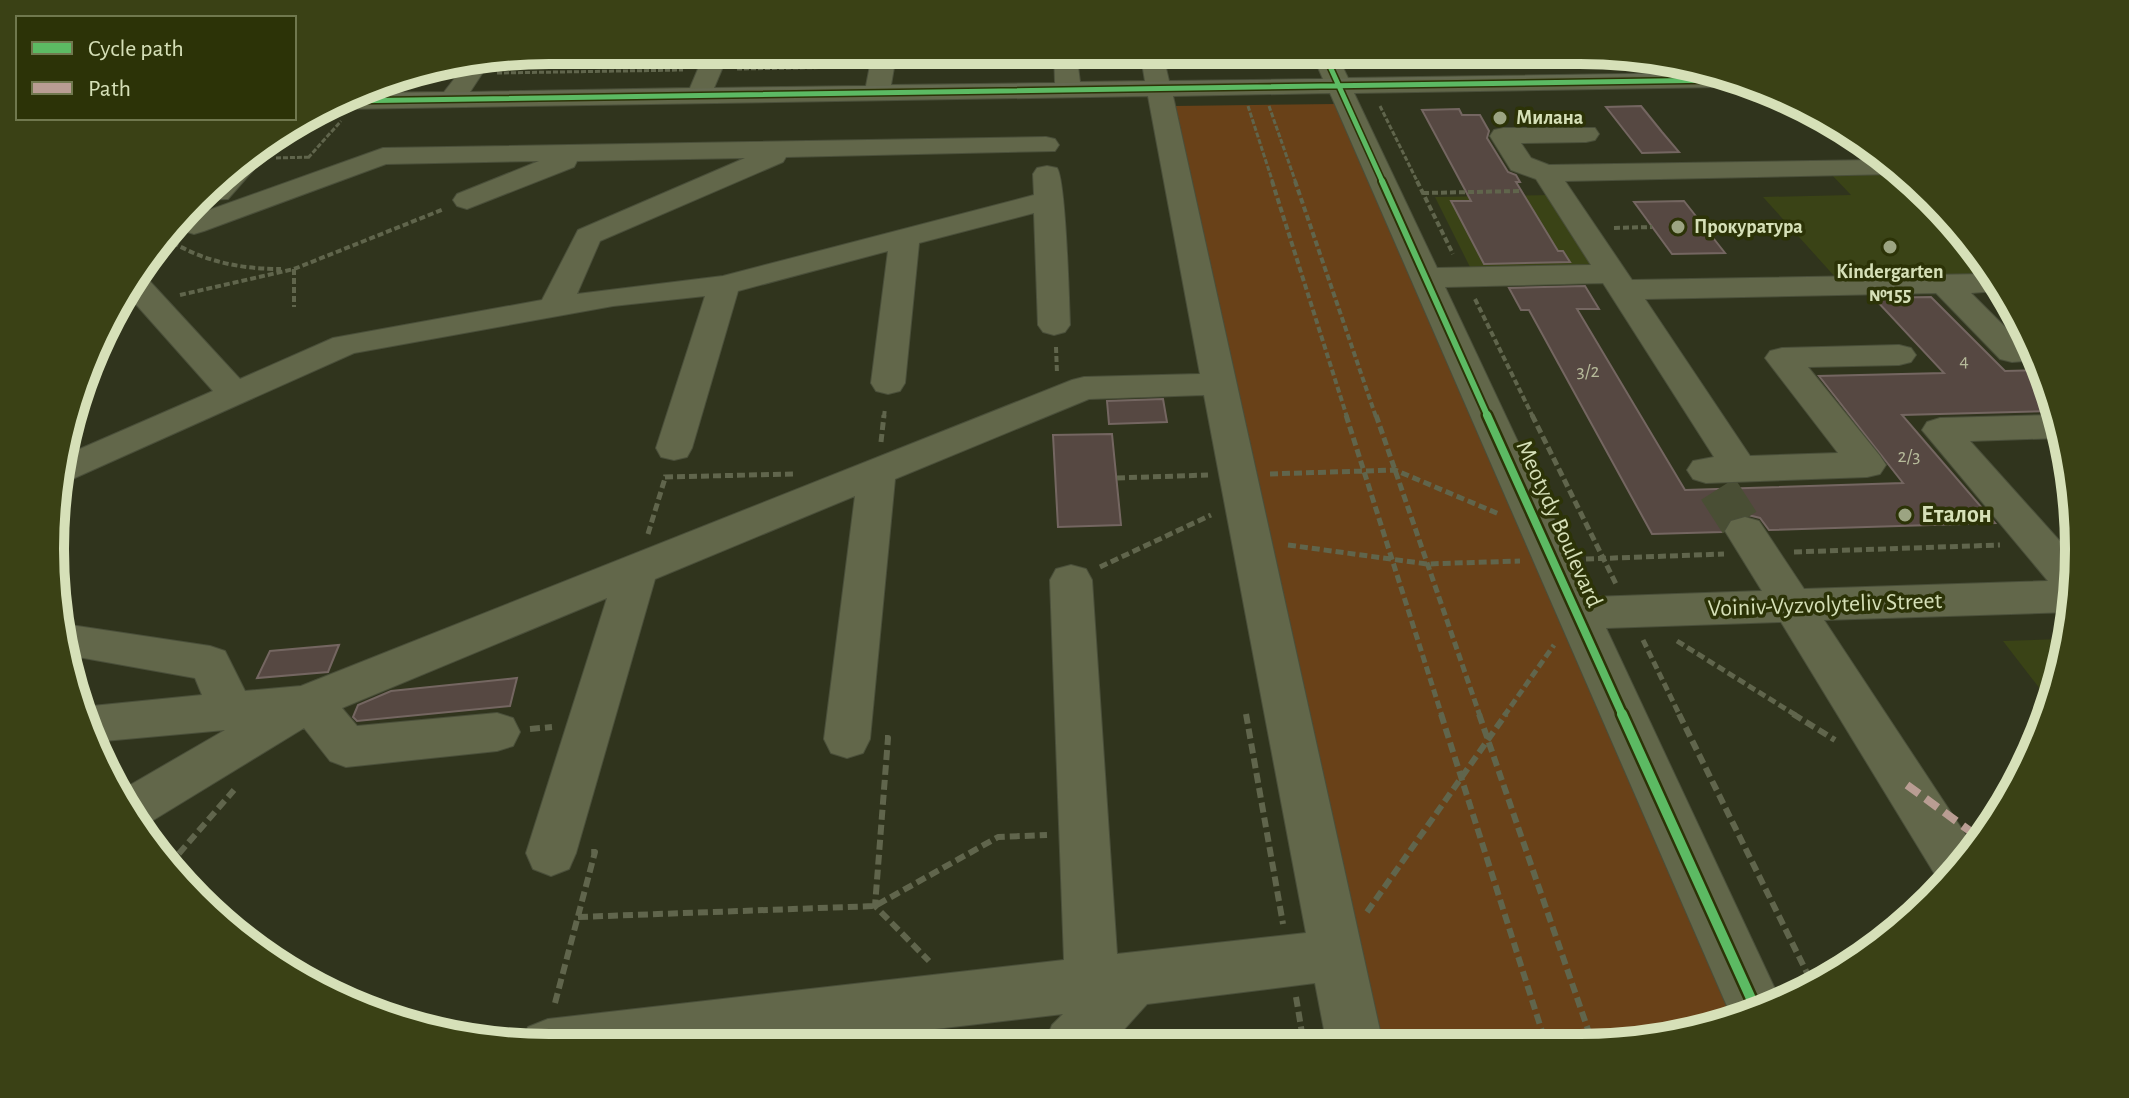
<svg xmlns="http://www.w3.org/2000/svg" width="2129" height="1098" font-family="'Alegreya Sans',sans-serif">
  <rect width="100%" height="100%" fill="#30341d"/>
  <!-- built -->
  <path fill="#3a4316" d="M1893 172 1955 220 1987 275 1836 278 1763 197 1851 195 1830 173Z
    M1551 195 1598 268 1472 271 1435 197Z
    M2062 639 2047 698 2003 641Z"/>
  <!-- green -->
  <path fill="#694118" d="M1162 51H1313L1314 54 1163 56Z
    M468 63 457 78 384 79 388 77Z
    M1336 104 1736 1020 1646 1044H1381L1174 106Z"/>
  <!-- building -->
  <path fill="#564842" stroke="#746661" stroke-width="2" d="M1641 106 1662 132 1679 152 1642 153 1606 107Z
    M1459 109 1462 115H1480L1489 131 1487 138 1508 172 1516 175 1520 182H1516L1558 251H1563L1570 262 1484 264 1451 201H1471L1422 110Z
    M1684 201 1725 253 1672 254 1634 202Z
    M1585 286 1599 309H1577L1685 490 1903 483 1819 376 1944 373 1874 298 1931 297 2005 371 2042 370 2052 388 2055 411 1902 415 1995 523 1769 530 1760 518 1744 514 1728 519 1722 532 1652 534 1529 310H1521L1509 288Z
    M1163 399 1167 422 1109 424 1107 401Z
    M1112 434 1121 525 1058 527 1053 435Z
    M339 645 328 672 257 678 270 651Z
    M517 678 510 706 357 721 353 717 358 705 391 691Z"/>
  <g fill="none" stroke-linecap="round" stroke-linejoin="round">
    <!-- minor-tunnel -->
    <path stroke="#494e34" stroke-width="40" stroke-dasharray="40 20" stroke-linecap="butt" d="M1718 489 1745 531"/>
    <!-- minor casing -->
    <g stroke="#4a4f3a" stroke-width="2">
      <path id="minor" d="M706 50H730L714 88 866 86 873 50H897L891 85 1055 83 1054 50 1076 51 1080 82 1145 81 1140 51H1162L1169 81 1323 79 1311 51H1335L1348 78 1695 73 1730 83 1720 87 1354 93 1437 268 1591 265 1536 179 1511 170 1490 136 1494 130 1503 128H1595L1599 134 1595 140 1586 142 1521 143 1531 158 1549 165 1877 160 1895 174 1565 181 1632 280 1986 274 1996 291 1971 293 2020 342 2025 341 2036 360 2012 362 2000 359 1936 293 1645 299 1750 456 1838 453 1765 358 1770 351 1782 348 1899 345 1911 348 1916 355 1911 362 1899 365 1808 367 1880 456 1886 465 1880 474 1867 477 1706 483 1693 479 1687 470 1693 461 1714 457 1603 283 1445 287 1591 597 1762 591 1725 531 1731 521 1745 517 1759 521 1804 589 2048 581 1922 430 1927 422 1940 418 2056 415 2059 438 1970 441 2075 558 2078 581 2070 612 1824 620 1975 849 1945 887 1942 886 1781 622 1606 628 1782 1004 1771 1010 1733 1020 1330 93 1173 96 1383 1044 1327 1045 1315 983 1147 1004 1110 1045H1044L1052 1025 1063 1014 791 1046 520 1047 528 1027 548 1019 1064 960 1050 580 1056 569 1071 565 1086 569 1092 580 1117 954 1306 933 1204 395 1089 399 895 479 870 739 863 753 847 758 831 753 824 739 855 496 655 579 576 853 569 869 551 876 533 869 526 853 607 598 342 708 357 726 497 713 513 718 520 732 513 746 497 751 346 767 330 761 304 728 142 827 118 792 225 730 93 742 82 707 202 695 195 678 67 655 57 623 210 646 225 651 245 691 301 686 1072 380 1084 377 1200 374 1148 96 343 109 334 106 357 93 444 92 466 64 491 60 470 92 690 88Z
        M1046 137 1055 139 1059 145 1055 151 786 157 783 162 600 241 577 294 723 276 1034 195 1033 174 1037 168 1047 166 1057 168C1066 181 1069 300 1070 325L1065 332 1054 335 1043 332 1038 325 1034 213 919 243 905 383 900 391 888 394 876 391 871 383 888 251 738 291 692 448 687 457 674 460 661 457 656 448 705 296 613 306 354 353 59 485V458L213 391 125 292 133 274 145 276 240 379 333 338 542 300 578 230 745 158 577 161 574 167 467 209 457 206 453 200 457 194 539 161 386 164 204 231 194 234 184 231 179 225 184 219 383 148Z
        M250 151 260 153 263 159 228 199 201 200Z"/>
    </g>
    <!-- path-far3 -->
    <path stroke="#60654c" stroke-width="3" stroke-dasharray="5 2" stroke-linecap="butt" d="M1230 51 1234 62
      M1250 51 1253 62
      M1353 60 1630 56
      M1177 63 1299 61
      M1089 64 1127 63
      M905 67 1043 65
      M808 68 813 50
      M737 69 855 67
      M497 73 683 70
      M1740 90H1757
      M1248 106 1273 183
      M1269 106 1296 183
      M1380 106 1418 183
      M276 158 310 157
      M308 158 341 121"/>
    <!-- path-far2 -->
    <path stroke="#60654c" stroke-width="4" stroke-dasharray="6 3" stroke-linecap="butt" d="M1272 181 1347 417
      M1295 181 1376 417
      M1417 181 1453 254
      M1423 193 1521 191
      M1614 228 1652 227
      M165 238C202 261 238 269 281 269
      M294 269V307
      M180 295 294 269 444 209
      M1475 299 1533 417
      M1056 347 1057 373
      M884 417 885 408"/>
    <!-- path-far1 -->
    <path stroke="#60654c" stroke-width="5" stroke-dasharray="8 4" stroke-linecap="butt" d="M1346 415 1442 716
      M1376 415 1480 716
      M1532 415 1616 584
      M881 442 884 415
      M1270 474 1395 470 1499 514
      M665 477 793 474
      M1117 478 1208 475
      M648 534 666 475
      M1288 545 1427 564 1520 561
      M1794 552 2000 545
      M1586 559 1724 554
      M1100 567 1211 515
      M1643 640 1680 716
      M1677 641 1797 716
      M1504 716 1554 645"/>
    <!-- path -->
    <path stroke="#60654c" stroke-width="6" stroke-dasharray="10 5" stroke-linecap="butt" d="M1246 714 1283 924
      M1441 714 1546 1044
      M1479 714 1593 1044
      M1679 714 1813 985
      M1793 714 1835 740
      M530 729 552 727
      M885 738H888L875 906 929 961
      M169 865 234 790
      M1367 912 1506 714
      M578 917 875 906 998 837 1047 835
      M1296 997 1304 1045
      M555 1003 595 852H591"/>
    <!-- minor -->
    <use href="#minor" fill="#62674a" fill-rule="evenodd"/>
    <!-- tram -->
    <path stroke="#656a52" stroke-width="2" d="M355 95 1699 74"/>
    <!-- quiet -->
    <path stroke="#b99d93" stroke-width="8" stroke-dasharray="15 8" stroke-linecap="butt" d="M1907 785 1981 839"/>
    <!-- cycleway-far3 casing -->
    <g stroke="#2c3307" stroke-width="8">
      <path id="cycleway-far3" d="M1323 51 1383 183
        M343 101 1720 80"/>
    </g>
    <!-- cycleway-far2 casing -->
    <g stroke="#2c3307" stroke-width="10">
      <path id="cycleway-far2" d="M1382 181 1488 417"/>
    </g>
    <!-- cycleway-far1 casing -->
    <g stroke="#2c3307" stroke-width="13">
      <path id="cycleway-far1" d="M1487 415 1623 716"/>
    </g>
    <!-- cycleway casing -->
    <g stroke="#2c3307" stroke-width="15">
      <path id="cycleway" d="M1622 714 1758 1014"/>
    </g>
    <!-- cycleway-far3 -->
    <use href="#cycleway-far3" stroke="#5cba63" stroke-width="5"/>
    <!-- cycleway-far2 -->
    <use href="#cycleway-far2" stroke="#5cba63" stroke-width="6"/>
    <!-- cycleway-far1 -->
    <use href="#cycleway-far1" stroke="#5cba63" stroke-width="8"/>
    <!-- cycleway -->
    <use href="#cycleway" stroke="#5cba63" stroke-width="10"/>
  </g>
  <!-- markers -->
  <g fill="#9ca482" stroke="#2c3307" stroke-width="3">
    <circle cx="1500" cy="118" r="8"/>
    <circle cx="1678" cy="227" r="8"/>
    <circle cx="1890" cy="247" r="8"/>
    <circle cx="1905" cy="515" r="8"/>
  </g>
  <g text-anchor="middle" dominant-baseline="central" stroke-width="7" stroke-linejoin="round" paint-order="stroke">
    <!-- far-poi labels -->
    <g font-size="20" font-weight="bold" fill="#d6e0b8" stroke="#2c3307" text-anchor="start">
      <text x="1516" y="118">Милана</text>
      <text x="1694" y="227">Прокуратура</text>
      <text x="1890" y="272" text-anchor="middle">Kindergarten<tspan x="1890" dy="23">№155</tspan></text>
    </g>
    <!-- number labels -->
    <g font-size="20" fill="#b6ba9a">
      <text x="1964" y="361">4</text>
      <text x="1588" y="371">3/2</text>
      <text x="1909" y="456">2/3</text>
    </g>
    <!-- poi labels -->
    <g font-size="24" font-weight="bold" fill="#d6e0b8" stroke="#2c3307" text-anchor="start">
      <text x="1921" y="515">Еталон</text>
    </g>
    <!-- street labels -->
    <g font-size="24" fill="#d6e0b8" stroke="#2c3307">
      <text transform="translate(1559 524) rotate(66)">Meotydy Boulevard</text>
      <text transform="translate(1825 605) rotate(-2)">Voiniv-Vyzvolyteliv Street</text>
    </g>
  </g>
  <!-- crop -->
  <path d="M0 0H2129V1098H0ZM549 64H1580A485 485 0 0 1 2065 549V549A485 485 0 0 1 1580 1034H549A485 485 0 0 1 64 549V549A485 485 0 0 1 549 64Z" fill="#3a4115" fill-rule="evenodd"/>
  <path fill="none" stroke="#d6e0b8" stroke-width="10" d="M549 64H1580A485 485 0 0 1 2065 549V549A485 485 0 0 1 1580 1034H549A485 485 0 0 1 64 549V549A485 485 0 0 1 549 64Z"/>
  <!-- legend -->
  <rect x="16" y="16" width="280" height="104" fill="#2c3307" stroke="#70784e" stroke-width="2"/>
  <rect x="32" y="42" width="40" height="12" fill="#5cba63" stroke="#70784e" stroke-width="2"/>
  <text x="88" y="56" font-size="24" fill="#d6e0b8">Cycle path</text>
  <rect x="32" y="82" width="40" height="12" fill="#b99d93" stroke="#70784e" stroke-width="2"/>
  <text x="88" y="96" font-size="24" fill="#d6e0b8">Path</text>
</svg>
